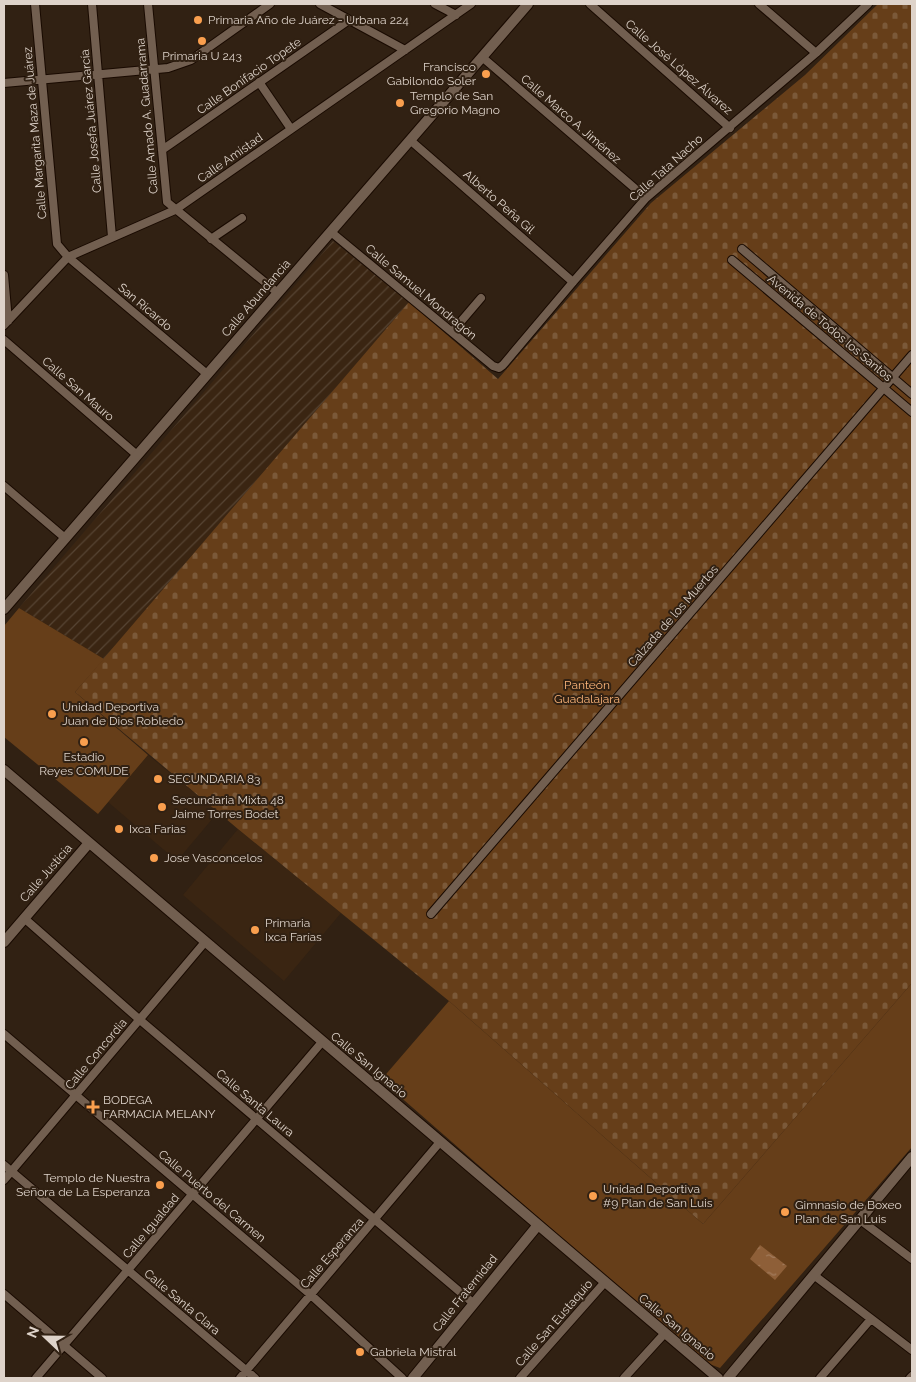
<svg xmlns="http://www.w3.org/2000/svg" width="916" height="1382" font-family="Raleway,sans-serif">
  <defs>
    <pattern id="industrial-furrows" width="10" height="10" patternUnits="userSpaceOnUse" patternTransform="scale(1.25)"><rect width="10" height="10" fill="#3a2512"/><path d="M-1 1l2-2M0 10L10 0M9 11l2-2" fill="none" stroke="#564433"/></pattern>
    <pattern id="cemetery-stones" width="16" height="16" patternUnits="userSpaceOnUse" patternTransform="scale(1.25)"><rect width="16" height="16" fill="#663e19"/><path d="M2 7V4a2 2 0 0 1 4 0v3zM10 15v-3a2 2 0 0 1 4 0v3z" fill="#7b5939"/></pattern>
    <pattern id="water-ripples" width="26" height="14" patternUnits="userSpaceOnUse" patternTransform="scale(1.25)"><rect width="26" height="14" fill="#8e5f38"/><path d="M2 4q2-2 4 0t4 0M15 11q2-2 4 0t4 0" fill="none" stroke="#a37c5d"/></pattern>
  </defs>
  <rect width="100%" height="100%" fill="#312113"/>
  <!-- built -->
  <path fill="#3a2512" d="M148 755 218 812 177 861 108 802Z
    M238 829 341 913 284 981 183 895Z"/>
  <!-- industrial -->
  <path fill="url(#industrial-furrows)" d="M333 241 409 302 104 659 19 608Z"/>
  <!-- cemetery -->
  <path fill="url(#cemetery-stones)" d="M878 4H912V983L703 1224 449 1001 238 829 75 692 409 302 498 379 651 203 805 75Z"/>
  <!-- pitch -->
  <path fill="#663e19" d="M19 608 104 659 75 692 148 755 98 814 4 737V626Z
    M912 983V1147L720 1368 704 1362 381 1080 449 1001 703 1224Z"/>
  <!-- water -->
  <path fill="url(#water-ripples)" d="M760 1245 787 1266 775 1280 750 1259Z"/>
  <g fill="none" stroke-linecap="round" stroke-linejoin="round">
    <!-- minor casing -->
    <g stroke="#190a01" stroke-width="10">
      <path id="minor" d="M35 4 57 244 68 257 207 374
        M92 4 112 237
        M148 4 167 202 278 293
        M320 4 405 50
        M435 4 456 15
        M590 4 730 128
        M759 4 816 53
        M482 57 646 198
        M259 82 291 129
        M4 83 168 68 191 60 270 4
        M410 140 573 282
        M162 150 349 20
        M331 232 493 366 499 368 503 365 573 282 646 198 816 53 868 4
        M211 239 242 218
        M742 249 912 394
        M732 260 912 412
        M4 275 8 321
        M4 325 68 257 175 210 471 4
        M452 332 481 298
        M4 340 137 455
        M4 486 65 538
        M431 914 912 355
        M24 918 140 1020 473 1303
        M4 1034 311 1295 402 1378
        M4 1165 255 1378
        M4 1180 205 942
        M859 1219 912 1259
        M815 1276 912 1350
        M4 1294 102 1378
        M36 1378 322 1042
        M240 1378 440 1142
        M520 1378 605 1282
        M624 1378 665 1333
        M820 1378 871 1319
        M910 1378 912 1376"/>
    </g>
    <!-- tertiary casing -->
    <g stroke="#190a01" stroke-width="12">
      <path id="tertiary" d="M4 609 528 4
        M4 770 718 1378
        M4 942 89 843
        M413 1378 538 1225
        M728 1378 912 1157"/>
    </g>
    <!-- minor -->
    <use href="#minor" stroke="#725f50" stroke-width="8"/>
    <!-- tertiary -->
    <use href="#tertiary" stroke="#725f50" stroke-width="10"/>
  </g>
  <!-- markers -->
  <g fill="#fa9f4e" stroke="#312113" stroke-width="2">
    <circle cx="198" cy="20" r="5"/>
    <circle cx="202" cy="41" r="5"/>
    <circle cx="486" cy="74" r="5"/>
    <circle cx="400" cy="103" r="5"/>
    <circle cx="52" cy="714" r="5"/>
    <circle cx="84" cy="742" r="5"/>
    <circle cx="158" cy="779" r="5"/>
    <circle cx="162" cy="807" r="5"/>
    <circle cx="119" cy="829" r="5"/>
    <circle cx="154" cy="858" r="5"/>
    <circle cx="255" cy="930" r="5"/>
    <path d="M90.5 1099.5h5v5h5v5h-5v5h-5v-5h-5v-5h5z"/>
    <circle cx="160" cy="1185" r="5"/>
    <circle cx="593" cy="1196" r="5"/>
    <circle cx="785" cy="1212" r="5"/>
    <circle cx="360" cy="1352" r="5"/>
  </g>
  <g text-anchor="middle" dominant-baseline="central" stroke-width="4" stroke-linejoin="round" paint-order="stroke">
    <!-- poi labels -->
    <g font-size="12" fill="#ded3ca" stroke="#312113" text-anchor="start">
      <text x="208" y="20">Primaria Año de Juárez - Urbana 224</text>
      <text x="202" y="56" text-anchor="middle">Primaria U 243</text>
      <text x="476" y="67" text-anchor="end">Francisco<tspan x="476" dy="14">Gabilondo Soler</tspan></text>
      <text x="410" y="96">Templo de San<tspan x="410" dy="14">Gregorio Magno</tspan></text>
      <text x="62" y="707">Unidad Deportiva<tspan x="62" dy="14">Juan de Dios Robledo</tspan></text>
      <text x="84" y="757" text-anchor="middle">Estadio<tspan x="84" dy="14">Reyes COMUDE</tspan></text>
      <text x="168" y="779">SECUNDARIA 83</text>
      <text x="172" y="800">Secundaria Mixta 48<tspan x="172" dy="14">Jaime Torres Bodet</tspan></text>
      <text x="129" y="829">Ixca Farias</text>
      <text x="164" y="858">Jose Vasconcelos</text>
      <text x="265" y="923">Primaria<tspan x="265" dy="14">Ixca Farías</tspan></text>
      <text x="103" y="1100">BODEGA<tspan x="103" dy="14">FARMACIA MELANY</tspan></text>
      <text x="150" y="1178" text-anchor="end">Templo de Nuestra<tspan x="150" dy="14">Señora de La Esperanza</tspan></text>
      <text x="603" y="1189">Unidad Deportiva<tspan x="603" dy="14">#9 Plan de San Luis</tspan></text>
      <text x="795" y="1205">Gimnasio de Boxeo<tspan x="795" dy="14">Plan de San Luis</tspan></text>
      <text x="370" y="1352">Gabriela Mistral</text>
    </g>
    <!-- street labels -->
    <g font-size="12" fill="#ded3ca" stroke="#312113">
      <text transform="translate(679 67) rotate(41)">Calle José López Álvarez</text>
      <text transform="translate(249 76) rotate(-35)">Calle Bonifacio Topete</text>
      <text transform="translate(147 116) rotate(-95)">Calle Amado A. Guadarrama</text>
      <text transform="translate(571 119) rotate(41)">Calle Marco A. Jiménez</text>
      <text transform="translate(91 121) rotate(-95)">Calle Josefa Juárez García</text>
      <text transform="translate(35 133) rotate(-95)">Calle Margarita Maza de Juárez</text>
      <text transform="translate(230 158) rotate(-35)">Calle Amistad</text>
      <text transform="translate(666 168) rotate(-42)">Calle Tata Nacho</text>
      <text transform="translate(499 202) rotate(41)">Alberto Peña Gil</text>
      <text transform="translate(421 292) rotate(40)">Calle Samuel Mondragón</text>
      <text transform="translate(256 298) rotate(-49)">Calle Abundancia</text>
      <text transform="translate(145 307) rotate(40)">San Ricardo</text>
      <text transform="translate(830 328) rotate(40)">Avenida de Todos los Santos</text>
      <text transform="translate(78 389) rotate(41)">Calle San Mauro</text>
      <text transform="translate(673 616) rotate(-49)">Calzada de los Muertos</text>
      <text transform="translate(46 873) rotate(-49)">Calle Justicia</text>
      <text transform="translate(96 1054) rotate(-50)">Calle Concordia</text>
      <text transform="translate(369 1065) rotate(40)">Calle San Ignacio</text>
      <text transform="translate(255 1103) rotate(40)">Calle Santa Laura</text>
      <text transform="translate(212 1196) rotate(40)">Calle Puerto del Carmen</text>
      <text transform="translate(151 1226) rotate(-50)">Calle Igualdad</text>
      <text transform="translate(332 1253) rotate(-49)">Calle Esperanza</text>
      <text transform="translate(465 1293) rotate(-51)">Calle Fraternidad</text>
      <text transform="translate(182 1302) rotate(40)">Calle Santa Clara</text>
      <text transform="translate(554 1323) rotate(-49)">Calle San Eustaquio</text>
      <text transform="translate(677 1327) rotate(40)">Calle San Ignacio</text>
    </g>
    <!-- park labels -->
    <g font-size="12" fill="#fcb57a" stroke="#312113">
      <text x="587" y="685">Panteón<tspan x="587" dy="14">Guadalajara</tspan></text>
    </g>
  </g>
  <!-- border -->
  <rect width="916" height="1382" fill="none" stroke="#ded3ca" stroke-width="10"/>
  <!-- north arrow -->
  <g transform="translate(45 1337) rotate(292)" stroke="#312113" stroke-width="4" paint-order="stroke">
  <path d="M0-4L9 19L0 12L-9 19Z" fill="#ded3ca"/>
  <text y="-8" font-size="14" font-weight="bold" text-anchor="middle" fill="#ded3ca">N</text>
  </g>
</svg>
